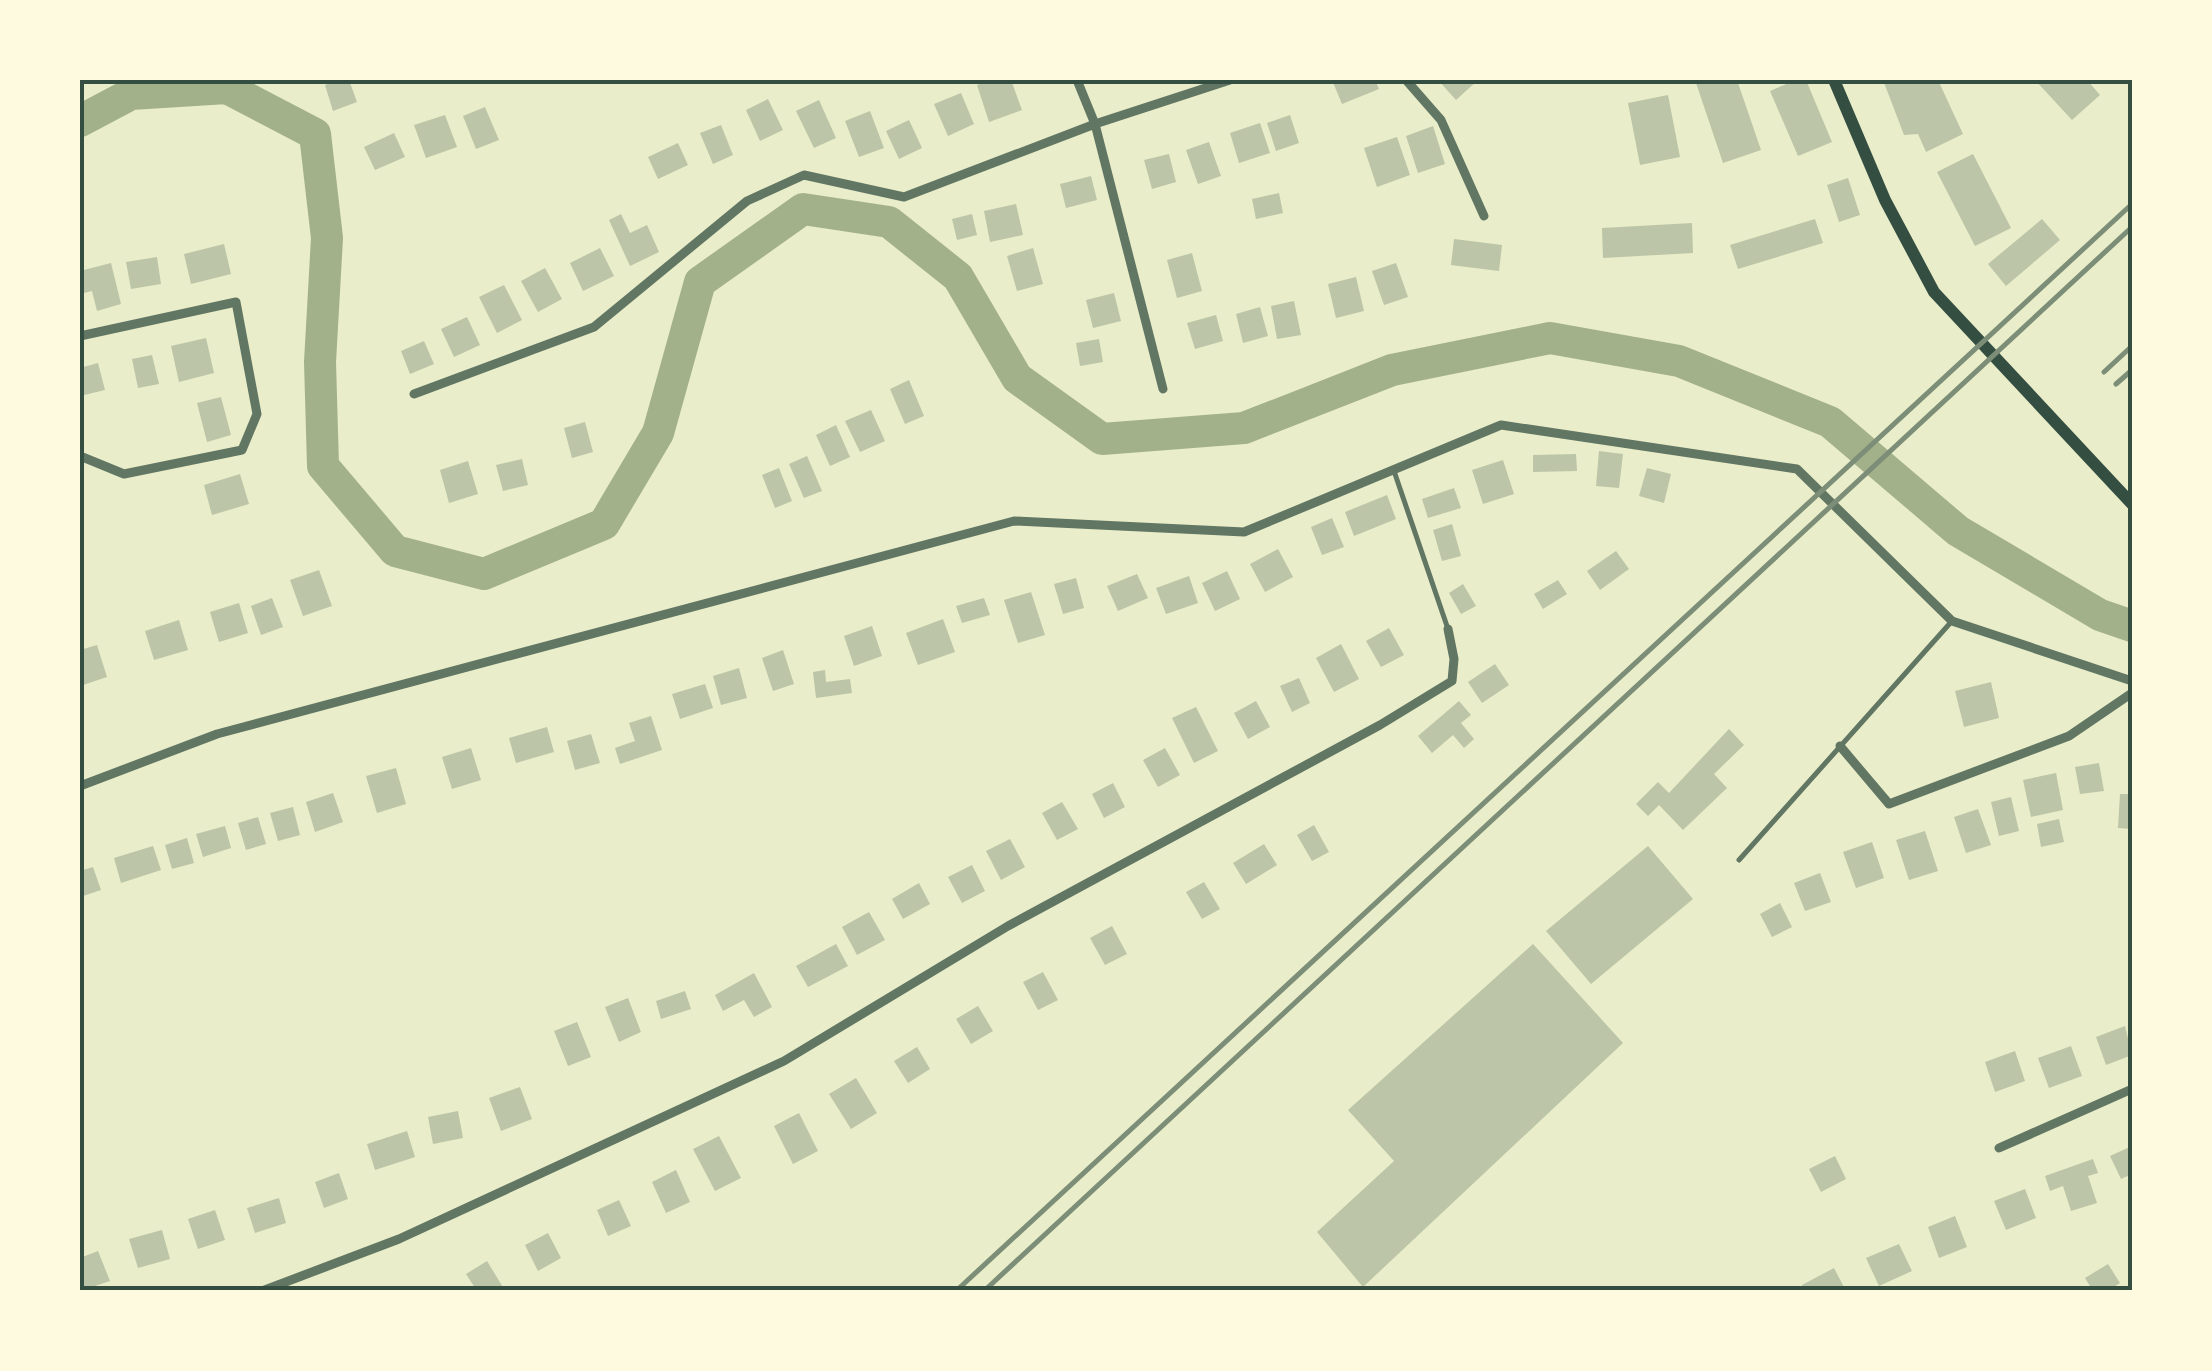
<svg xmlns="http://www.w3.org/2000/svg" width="2212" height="1371" font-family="Arial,sans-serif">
  <rect width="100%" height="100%" fill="#e9edc9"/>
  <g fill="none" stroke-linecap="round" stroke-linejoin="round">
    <!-- river -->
    <path stroke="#a3b18a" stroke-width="32" d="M80 121 131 94 227 88 315 134 327 238 320 362 323 466 395 551 484 574 604 524 658 433 700 282 803 209 889 222 958 277 1017 378 1102 439 1244 428 1392 370 1550 338 1679 361 1830 422 1958 531 2100 615 2132 626"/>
  </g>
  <!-- building -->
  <path fill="#bcc5a7" d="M339 80H349L357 102 333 111 325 85Z
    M991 80H1011L1022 110 989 122 977 85Z
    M1332 80H1375L1379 89 1342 104Z
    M1438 80H1478L1456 100Z
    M1695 80H1737L1761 150 1723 163Z
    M1796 80H1806L1832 142 1798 156 1770 91Z
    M1883 80H1938L1963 134 1926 152 1918 134 1904 135Z
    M2035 80H2087L2100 95 2072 120Z
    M961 93 974 124 948 136 934 104Z
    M1668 95 1680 157 1640 165 1628 103Z
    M768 99 783 130 760 141 746 110Z
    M819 100 836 138 814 148 796 111Z
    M485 107 499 140 476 149 463 116Z
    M870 111 884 148 859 157 845 121Z
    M445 115 457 147 426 158 414 125Z
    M1290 115 1299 143 1276 151 1267 123Z
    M909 120 922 148 899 159 886 131Z
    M1260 123 1270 153 1239 163 1230 133Z
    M721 125 733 155 713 164 700 133Z
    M1433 126 1445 164 1418 173 1406 136Z
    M394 133 405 157 375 170 364 147Z
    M1397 137 1410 175 1377 187 1364 148Z
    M1209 142 1221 176 1198 184 1186 150Z
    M678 143 688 165 658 179 648 157Z
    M1169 154 1176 182 1152 189 1144 160Z
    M1973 154 2011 228 1975 246 1937 172Z
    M1091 176 1097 200 1066 208 1060 184Z
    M1848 178 1860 215 1839 222 1827 185Z
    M1279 193 1283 213 1256 219 1252 199Z
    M1016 204 1023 235 990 242 984 211Z
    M621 214 630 233 647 225 659 252 630 266 609 220Z
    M972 214 977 235 957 240 952 219Z
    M1815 219 1823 243 1738 269 1730 245Z
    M2042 219 2060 240 2006 286 1988 264Z
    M1692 223 1693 253 1603 258 1602 228Z
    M1454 239 1502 245 1499 271 1451 265Z
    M224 244 231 274 191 284 184 254Z
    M600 248 614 276 583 291 570 263Z
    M1033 248 1043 284 1017 291 1007 256Z
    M1192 253 1202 291 1177 298 1167 260Z
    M157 257 161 284 131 289 126 262Z
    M111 263 121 304 97 311 92 291 80 294V271Z
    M1396 263 1408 297 1384 305 1372 271Z
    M545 268 562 299 538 312 521 281Z
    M1356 277 1364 311 1336 318 1328 284Z
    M504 285 522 320 497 333 479 297Z
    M1114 293 1121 321 1093 328 1086 300Z
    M1294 301 1301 335 1277 339 1271 306Z
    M1260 307 1268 336 1243 343 1236 314Z
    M1216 315 1223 341 1195 349 1187 323Z
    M467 317 480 345 454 357 441 329Z
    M206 338 214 373 179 382 171 346Z
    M1099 339 1103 362 1080 366 1076 343Z
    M424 341 434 364 410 374 401 351Z
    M152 355 159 384 138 388 132 359Z
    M98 363 105 390 80 396V368Z
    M909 380 924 416 905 424 890 389Z
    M221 397 231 435 207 442 197 403Z
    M871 410 885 441 860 452 845 421Z
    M585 422 593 452 572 458 564 428Z
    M836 425 850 457 830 466 816 435Z
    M1599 451 1623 454 1619 488 1596 486Z
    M1576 454 1577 471 1533 472V455Z
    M807 456 822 491 804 498 789 464Z
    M522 459 528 485 503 491 496 465Z
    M1503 460 1514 494 1483 504 1472 470Z
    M468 461 478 494 449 503 440 470Z
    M779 468 792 501 775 508 762 475Z
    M1647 468 1671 474 1664 503 1639 496Z
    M240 474 249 504 212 515 204 485Z
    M1454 488 1461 508 1428 518 1422 499Z
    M1387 495 1396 519 1354 536 1345 512Z
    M1332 518 1344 547 1322 555 1311 527Z
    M1452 524 1461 556 1442 561 1433 530Z
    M1278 549 1293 577 1265 592 1250 564Z
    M1616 551 1629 569 1600 590 1587 571Z
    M319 570 332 606 303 616 290 580Z
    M1227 571 1240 599 1215 611 1202 583Z
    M1137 574 1148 598 1118 611 1107 586Z
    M1189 576 1198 603 1166 614 1156 588Z
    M1076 578 1084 608 1063 614 1054 584Z
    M1558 580 1567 594 1543 609 1534 594Z
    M1463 584 1476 606 1461 614 1449 593Z
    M1031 592 1045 635 1018 643 1004 600Z
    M272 598 283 627 261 635 251 606Z
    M984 598 990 615 962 623 956 606Z
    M239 603 248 633 219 642 210 612Z
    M943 619 955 652 918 665 906 633Z
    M179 620 188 650 154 660 145 631Z
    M872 626 882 656 854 666 844 636Z
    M1389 628 1404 655 1381 667 1366 641Z
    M1341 644 1359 679 1334 692 1316 658Z
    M97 645 107 677 80 686V650Z
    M783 650 794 684 773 691 762 658Z
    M1495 664 1509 685 1482 703 1468 682Z
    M739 668 747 698 721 705 713 676Z
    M825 670 826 682 850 679 852 693 816 698 813 672Z
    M1299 678 1310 703 1292 712 1280 686Z
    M1991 682 1999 718 1964 727 1955 691Z
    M705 684 713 708 680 719 672 694Z
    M1256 701 1270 727 1248 739 1234 713Z
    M1459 701 1471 715 1461 723 1474 739 1464 748 1453 735 1432 753 1418 736Z
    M1196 707 1218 751 1194 763 1172 718Z
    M651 716 662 750 620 764 615 748 635 741 629 723Z
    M547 727 554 752 516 763 509 738Z
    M1729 729 1744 745 1714 774 1727 788 1683 830 1659 805 1648 816 1636 804 1658 782 1669 793Z
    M591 734 600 763 575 770 567 741Z
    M471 748 481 780 452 789 442 757Z
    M1165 748 1180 775 1158 787 1143 760Z
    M2099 763 2104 791 2080 794 2075 767Z
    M396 768 406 804 377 813 366 776Z
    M2056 773 2063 810 2031 817 2023 780Z
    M1113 783 1125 807 1104 818 1092 794Z
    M333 793 343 822 315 832 306 802Z
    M2120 794H2132V829L2118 828Z
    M2011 797 2019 831 1999 836 1991 802Z
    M1062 802 1078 829 1057 840 1042 813Z
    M293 807 300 835 278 841 270 813Z
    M1978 809 1991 845 1966 853 1954 817Z
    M258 817 266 844 246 850 238 823Z
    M2059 819 2064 842 2041 847 2037 824Z
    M1314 825 1329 852 1312 861 1297 835Z
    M225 826 231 848 203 857 196 834Z
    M1925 831 1938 871 1909 880 1896 840Z
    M187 838 194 863 172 869 165 845Z
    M1010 839 1025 867 1001 880 986 851Z
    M1872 842 1884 878 1856 888 1843 852Z
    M1264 844 1277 865 1246 884 1233 863Z
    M153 846 161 870 121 883 114 858Z
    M1648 846 1693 899 1591 984 1546 931Z
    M972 865 985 891 962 903 948 877Z
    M93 867 101 890 80 897V871Z
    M1820 873 1831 902 1805 911 1794 883Z
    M1204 882 1220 909 1202 919 1186 892Z
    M919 883 930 904 903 919 892 899Z
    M1780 903 1792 927 1772 937 1760 914Z
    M869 912 885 940 857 955 842 927Z
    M1112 926 1127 954 1105 965 1090 938Z
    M836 944 848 966 808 987 796 966Z
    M1533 944 1623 1043 1363 1287 1317 1232 1394 1161 1348 1110Z
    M1043 972 1058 1000 1038 1010 1023 982Z
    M754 973 772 1007 754 1017 744 1000 723 1011 715 995Z
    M685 991 691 1009 661 1019 656 1001Z
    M628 998 641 1032 619 1042 605 1007Z
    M978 1006 993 1031 971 1044 956 1019Z
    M577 1022 591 1057 568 1066 554 1031Z
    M2125 1026 2132 1055 2106 1065 2096 1037Z
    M2071 1046 2082 1076 2049 1088 2038 1058Z
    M917 1047 930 1069 908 1083 894 1061Z
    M2015 1051 2025 1081 1995 1092 1985 1062Z
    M856 1078 877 1113 851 1129 829 1094Z
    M520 1087 532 1119 501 1131 489 1098Z
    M458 1111 463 1138 433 1144 428 1117Z
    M799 1113 818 1151 793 1164 774 1126Z
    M407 1131 415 1157 375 1170 367 1144Z
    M719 1136 741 1178 715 1191 693 1149Z
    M2132 1146V1174L2121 1179 2110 1156Z
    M1835 1156 1846 1179 1821 1192 1809 1169Z
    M2093 1159 2098 1173 2088 1176 2097 1203 2071 1211 2063 1186 2050 1191 2045 1176Z
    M676 1170 690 1202 666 1213 652 1182Z
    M339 1173 348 1199 324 1208 315 1182Z
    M2025 1189 2036 1218 2006 1230 1994 1201Z
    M279 1198 286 1223 255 1233 247 1208Z
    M619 1200 631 1226 608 1236 597 1210Z
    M215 1210 225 1240 198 1249 188 1219Z
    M1955 1216 1967 1247 1939 1258 1928 1227Z
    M162 1230 170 1259 138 1268 129 1239Z
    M548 1233 561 1258 538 1271 525 1245Z
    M1899 1244 1912 1271 1879 1286 1866 1258Z
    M98 1251 110 1281 80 1291V1258Z
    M487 1261 504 1289 500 1291H477L466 1274Z
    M2108 1264 2120 1283 2108 1291H2093L2085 1278Z
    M1834 1268 1846 1291H1805L1802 1285Z"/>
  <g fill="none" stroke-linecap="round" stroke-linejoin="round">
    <!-- service -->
    <path stroke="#617663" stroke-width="5" d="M1394 471 1448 629
      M1739 860 1952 621"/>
    <!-- minor -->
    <path stroke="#617663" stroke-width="9" d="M1077 80 1095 124 1163 389
      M1406 80 1441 120 1484 216
      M80 336 236 302 257 414 242 450 124 474 80 456
      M414 394 594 327 747 201 804 175 904 197 1095 124 1230 80
      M1840 746 1889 804 2069 736 2132 693
      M80 786 217 734 1014 521 1244 532 1501 425 1797 469 1952 621 2132 681
      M1999 1148 2132 1089
      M262 1291 399 1239 784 1061 1008 926 1380 725 1452 681 1454 659 1448 629"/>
    <!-- secondary -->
    <path stroke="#344e41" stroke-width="12" d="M1834 80 1885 200 1934 292 2132 504"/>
    <!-- rail -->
    <path stroke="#7c8e77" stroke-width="5" d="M2104 372 2132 346
      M2116 384 2132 370
      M956 1291 2132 204
      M984 1291 2132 227"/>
  </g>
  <!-- border -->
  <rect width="2212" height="1371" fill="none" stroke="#fefae0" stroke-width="165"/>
  <rect x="82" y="82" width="2048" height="1206" fill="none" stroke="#344e41" stroke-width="4"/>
</svg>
